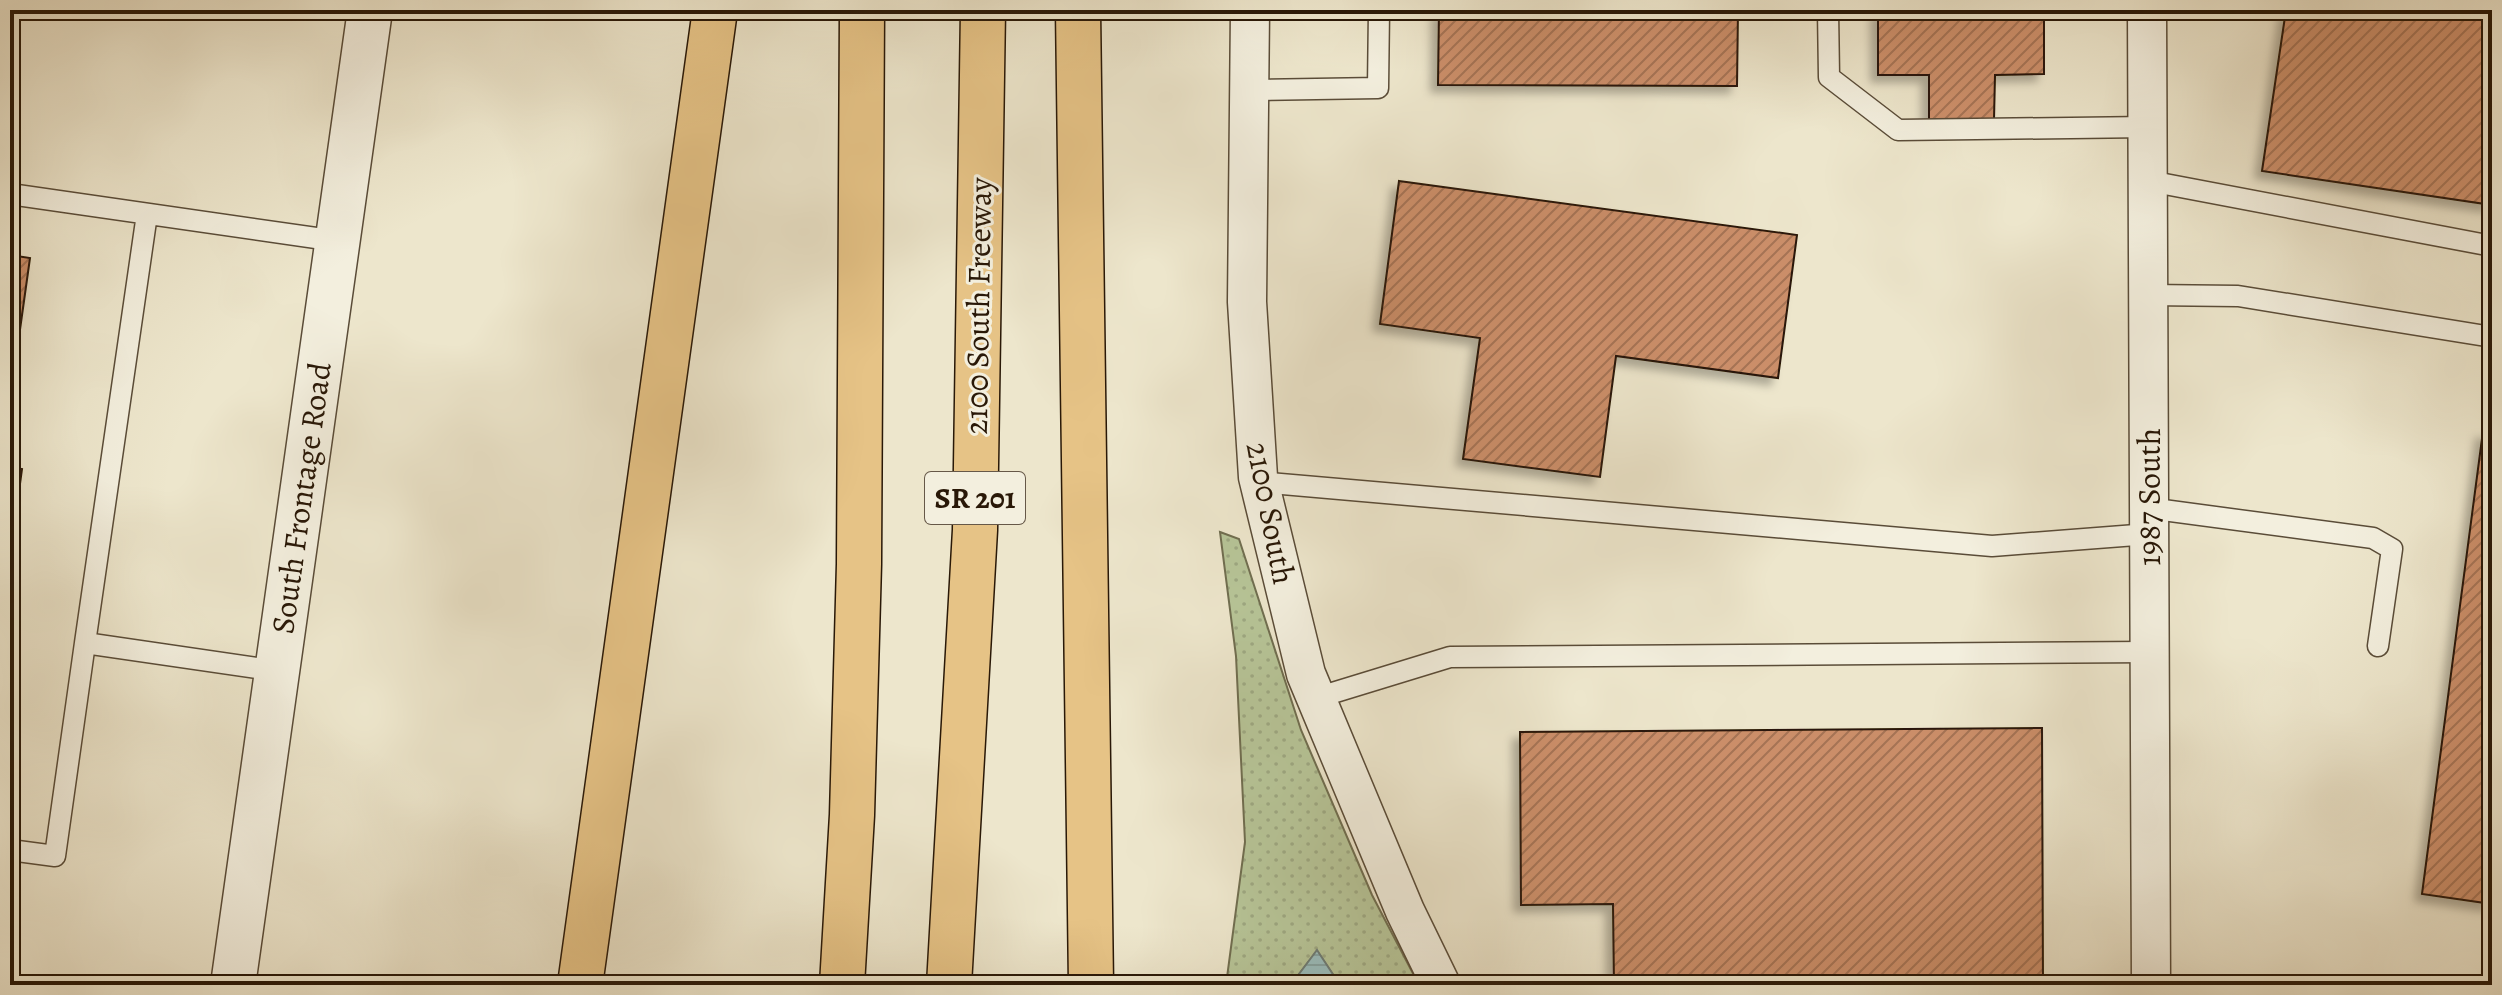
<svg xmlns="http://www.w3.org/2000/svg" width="2502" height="995" font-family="Alegreya,serif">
  <defs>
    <pattern id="grass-dots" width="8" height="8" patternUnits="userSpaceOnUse" patternTransform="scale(2)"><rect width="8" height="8" fill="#b7c598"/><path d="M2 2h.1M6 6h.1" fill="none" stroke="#9da882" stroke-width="1.8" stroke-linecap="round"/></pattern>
    <pattern id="water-rules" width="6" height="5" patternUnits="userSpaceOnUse" patternTransform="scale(2)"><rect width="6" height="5" fill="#9abebe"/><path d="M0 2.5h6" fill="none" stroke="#85a3a2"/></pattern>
    <pattern id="building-hatch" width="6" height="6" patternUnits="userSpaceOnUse" patternTransform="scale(2)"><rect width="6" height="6" fill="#cb8e69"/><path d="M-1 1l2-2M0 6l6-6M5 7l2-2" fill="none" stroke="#a57354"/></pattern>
    <filter id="shadow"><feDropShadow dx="-7" dy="7" stdDeviation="4" flood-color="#0004"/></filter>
  </defs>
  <rect width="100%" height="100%" fill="#ede6cc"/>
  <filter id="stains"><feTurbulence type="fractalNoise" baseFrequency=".0025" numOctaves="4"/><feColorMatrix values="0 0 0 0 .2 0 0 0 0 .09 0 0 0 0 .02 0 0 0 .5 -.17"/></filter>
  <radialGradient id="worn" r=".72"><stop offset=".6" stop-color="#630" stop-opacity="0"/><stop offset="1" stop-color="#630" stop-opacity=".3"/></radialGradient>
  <!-- grass -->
  <path fill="url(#grass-dots)" stroke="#706e50" stroke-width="2" d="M1220 532 1239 539 1301 730 1372 895 1419 985H1340L1317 951 1296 978V985H1226L1245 842 1236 656Z"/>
  <!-- water -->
  <path fill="url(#water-rules)" stroke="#6d7c75" stroke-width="2" d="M1317 950 1340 985H1296V978Z"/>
  <!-- building -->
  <path fill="url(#building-hatch)" stroke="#291807" stroke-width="2" filter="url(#shadow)" d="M1439 10H1738L1737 86 1438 85Z
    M1878 10H2044V74L1995 75 1994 120 1929 121V75H1878Z
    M2286 10H2450L2492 16V205L2262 171Z
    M1399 181 1797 235 1778 378 1616 356 1600 477 1463 459 1480 338 1380 324Z
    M10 255 30 258 10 401Z
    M2483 431 2492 433V904L2422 894Z
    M10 467 22 469 19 491 10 489Z
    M2042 728 2043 985H1614L1613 904 1521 905 1520 732Z"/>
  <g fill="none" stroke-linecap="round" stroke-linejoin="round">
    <!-- service casing -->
    <g stroke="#5a4c38" stroke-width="23">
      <path id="service" d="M1828 10 1829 77 1898 130 2148 127
        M1249 90 1378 88 1379 10
        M2149 181 2492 246
        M10 194 337 241
        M2148 295 2238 296 2492 337
        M1259 482 1992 546 2149 534
        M2148 508 2373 538 2392 549 2378 646
        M85 643 147 214
        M1316 698 1450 657 2149 652
        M10 850 55 856 85 643 277 671"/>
    </g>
    <!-- minor casing -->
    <g stroke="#5a4c38" stroke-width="41">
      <path id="minor" d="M1250 10 1247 302 1258 477 1306 674 1405 911 1441 985
        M2147 10 2151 985"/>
    </g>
    <!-- tertiary casing -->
    <g stroke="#5a4c38" stroke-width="47">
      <path id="tertiary" d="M233 985 370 10"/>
    </g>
    <!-- motorway casing -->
    <g stroke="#291807" stroke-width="47">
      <path id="motorway" d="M1078 10 1091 985
        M580 985 715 10
        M842 985 852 815 859 564 862 10
        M949 985 975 530 983 10"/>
    </g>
    <!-- service -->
    <use href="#service" stroke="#f3efde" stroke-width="20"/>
    <!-- minor -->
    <use href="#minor" stroke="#f3efde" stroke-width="38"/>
    <!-- tertiary -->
    <use href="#tertiary" stroke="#f3efde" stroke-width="44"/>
    <!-- motorway -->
    <use href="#motorway" stroke="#e6c386" stroke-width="44"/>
  </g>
  <g text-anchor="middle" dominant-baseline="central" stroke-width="6" stroke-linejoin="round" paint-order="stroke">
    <!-- shield labels -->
    <rect fill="#f3efde" stroke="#665848" stroke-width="2" x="925" y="472" width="100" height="52" rx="6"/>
    <g font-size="30" font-weight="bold" fill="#291807">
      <text x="975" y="498">SR 201</text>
    </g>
    <!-- street labels -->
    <g font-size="32" fill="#291807" stroke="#f3efde">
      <text transform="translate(978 306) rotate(-89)">2100 South Freeway</text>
      <text transform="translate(2149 497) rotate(-90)">1987 South</text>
      <text transform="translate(301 498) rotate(-82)">South Frontage Road</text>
      <text transform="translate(1271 513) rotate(79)">2100 South</text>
    </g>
  </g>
  <!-- margin -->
  <rect width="2502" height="995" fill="none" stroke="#ede6cc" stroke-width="40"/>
  <rect x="12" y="12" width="2478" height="971" fill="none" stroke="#291807" stroke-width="4"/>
  <rect x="20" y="20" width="2462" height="955" fill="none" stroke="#291807" stroke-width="2"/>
  <rect width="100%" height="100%" filter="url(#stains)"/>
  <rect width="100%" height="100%" fill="url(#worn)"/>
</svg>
